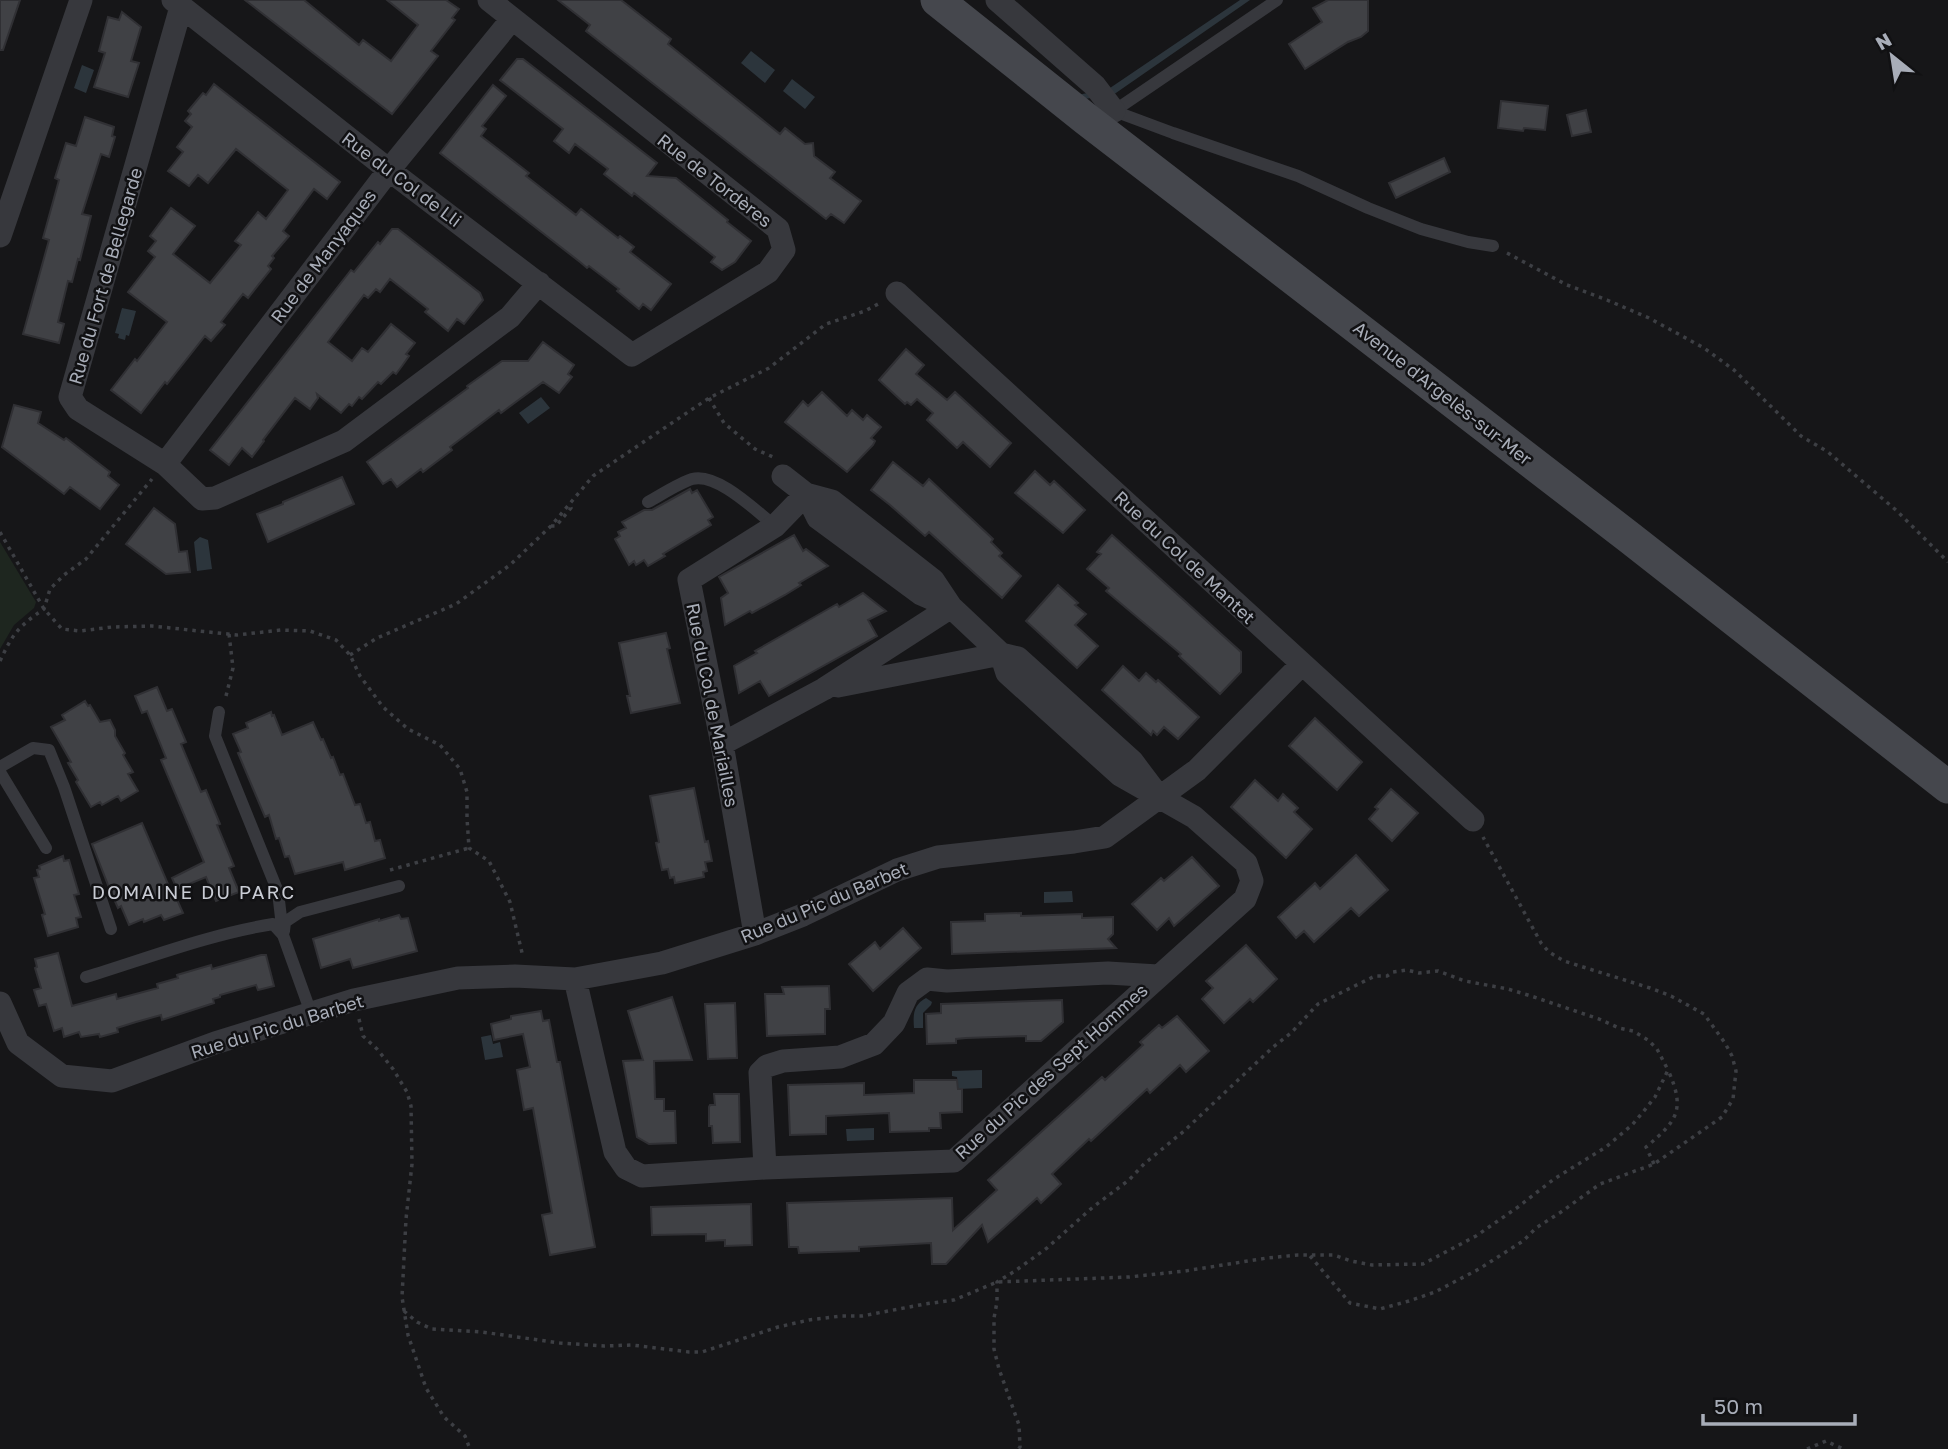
<svg xmlns="http://www.w3.org/2000/svg" width="1948" height="1449" font-family="'Golos Text',sans-serif">
  <rect width="100%" height="100%" fill="#161618"/>
  <!-- green -->
  <path fill="#1e261f" d="M0 542 36 602 34 608 14 625 0 649Z"/>
  <!-- water -->
  <path fill="#2c353c" d="M1240 0H1250L1113 95 1084 99 1078 95 1110 88Z
    M751 51 775 70 765 83 741 63Z
    M82 65 94 70 86 93 74 88Z
    M792 79 815 97 805 109 783 91Z
    M122 308 136 311 129 336 126 335 125 340 118 338 119 334 115 333Z
    M541 397 550 408 528 424 519 413Z
    M200 537 208 540 212 569 197 571 194 542Z
    M1072 891 1073 902 1044 903V892Z
    M926 998 932 1002 931 1005 923 1013V1028H914C913 1015 913 1005 926 998Z
    M491 1035 493 1044 500 1042 503 1057 485 1060 481 1037Z
    M982 1070V1088L958 1089 957 1077 952 1076V1071Z
    M874 1128V1140L847 1141 846 1129Z"/>
  <!-- building -->
  <path fill="#404145" stroke="#303034" stroke-width="2" d="M0 0H20L3 50H0Z
    M245 0H304L359 45 363 40 391 61 418 25 387 0H446L459 9 452 18 455 20 431 51 438 56 392 114Z
    M558 0H621L671 39 668 44 780 134 785 128 805 144 813 143 814 156 835 172 830 178 861 201 844 223 831 214 826 219 586 31 590 25Z
    M1328 0H1368V31L1361 37 1348 42 1305 69 1289 44 1322 22 1313 8Z
    M122 12 141 27 131 61 139 63 128 97 94 87 105 53 99 51 108 17 119 20Z
    M517 59H523L657 163 647 176 676 178 728 220 727 222 751 241 735 262 722 270 711 262 715 257 634 193 632 196 604 174 608 169 575 144 569 153 554 141 563 129 500 80Z
    M214 84 340 182 327 199 314 189 283 231 289 236 272 256 274 258 268 266 271 269 248 298 243 294 221 322 225 325 211 341 205 336 167 384 165 382 141 413 111 390 135 359 137 361 167 322 128 292 155 257 148 251 156 241 150 236 171 208 195 226 173 254 210 283 241 245 235 241 258 212 266 219 288 190 236 149 208 183 198 175 189 186 168 171 183 152 177 147 192 127 185 121 191 114 188 111 203 93 206 95Z
    M493 85 506 96 482 126 486 129 481 136 529 173 526 176 576 215 581 209 618 238 620 236 634 247 630 252 671 284 651 310 643 304 639 309 617 291 619 289 589 266 587 268 580 262 440 153Z
    M1501 101 1548 106 1545 130 1524 128 1523 131 1498 128Z
    M1586 110 1591 132 1572 136 1567 115Z
    M85 117 114 127 112 136 115 137 109 157 101 154 82 214 91 216 80 260 78 259 72 282 68 281 58 322 64 324 59 343 23 334 49 240 43 238 59 180 55 178 66 143 76 146Z
    M1444 158 1450 172 1396 198 1389 183Z
    M392 229H398L466 282 480 293 483 300 464 324 457 319 448 331 425 312 428 309 390 279 380 292 376 289 368 298 364 295 328 342 352 361 362 348 368 352 391 324 415 343 406 354 409 356 402 366 396 374 393 372 381 384 378 382 362 399 359 397 352 406 349 404 341 413 317 394 318 398 310 409 295 398 263 440 264 441 252 457 242 448 229 465 210 450 351 270 354 272 378 242 380 244Z
    M543 342 574 365 568 374 572 377 559 393 543 382 501 413 499 410 450 447 452 450 423 472 421 469 397 487 391 479 383 484 367 462 468 388 467 386 502 361H528Z
    M906 349 924 365 916 374 947 400 955 392 1011 443 990 467 963 442 957 448 927 420 933 413 917 399 911 405 907 402 905 404 879 380Z
    M822 392 847 416 852 410 863 420 867 415 881 427 871 438 875 441 873 445 847 472 785 422 803 401 808 406Z
    M14 405 41 412 38 423 64 440 66 438 110 472 108 476 119 485 100 509 70 487 64 494 2 447Z
    M893 462 923 486 929 479 993 539 991 542 1002 553 999 556 1021 576 1002 598 929 532 925 536 890 505 871 490Z
    M1035 471 1050 485 1054 481 1085 510 1063 533 1015 493Z
    M342 477 354 504 268 542 257 514 283 504V502Z
    M690 489 692 493 697 490 713 517 708 520 711 525 663 554 665 556 648 566 644 560 636 565 634 561 629 565 615 539 620 536 618 532 626 528 622 522 644 510H652Z
    M154 508 175 524 179 552 187 551 190 572 166 574 126 544Z
    M794 535 803 551 806 549 828 566 799 583 801 585 785 595 752 613 750 611 725 625 721 598 728 593 719 577Z
    M1112 535 1241 652V672L1220 694 1179 656 1181 654 1106 591 1109 588 1087 569 1101 554 1097 552Z
    M1058 585 1078 603 1075 605 1086 614 1075 625 1098 646 1077 668 1026 621Z
    M863 593 886 611 868 620 877 636 769 696 760 681 739 693 734 666 757 653 755 651 788 632 837 604 839 607Z
    M666 633 670 648 667 649 680 703 631 713 627 696H630L619 643Z
    M1123 666 1139 681 1146 673 1156 682 1158 680 1199 717 1178 739 1164 727 1157 735 1153 731 1151 735 1102 690Z
    M157 687 167 711 172 709 186 742 181 744 201 792 206 790 220 824 217 825 234 866 229 868 239 892 216 901 206 877 177 889 172 878 204 862 161 760 166 758 147 711 142 713 135 696Z
    M85 701 88 706 90 705 100 722 110 720 115 730V736L125 753 123 755 133 772 128 774 138 791 121 801 118 796 102 805 100 802 91 807 76 782 78 780 68 763 71 762 51 727 65 720 62 715Z
    M271 712 272 716 274 715 282 735 313 722 321 740 323 739 331 758 333 757 340 775 343 774 355 805 360 804 366 823 370 822 375 841 380 840 385 858 345 870 343 862 295 874 289 856 285 857 279 838 276 839 269 815 265 817 238 753 241 752 233 734 248 728 246 723Z
    M1315 718 1362 762 1337 790 1289 746Z
    M1255 780 1278 801 1283 794 1298 808 1294 812 1312 829 1286 858 1231 807Z
    M694 788 705 842 708 841 712 861 705 862 707 871 703 872 704 877 675 883 674 877 670 878 668 869 662 870 656 843 659 842 650 796Z
    M1391 789 1418 813 1392 841 1369 819 1378 809 1375 807Z
    M142 823 173 896 175 895 183 913 164 920 161 915 144 922 143 919 129 925 121 906 118 908 110 890 92 844Z
    M1356 855 1388 890 1359 916 1351 908 1314 942 1304 931 1296 938 1278 917 1315 883 1320 889Z
    M63 856 64 861 69 860 79 894 74 895 81 917 76 918 78 927 48 936 42 915 45 914 34 878 39 877 37 870 40 869 39 866Z
    M1192 857 1219 886 1174 926 1169 918 1157 930 1132 904 1161 878 1164 881Z
    M1021 913V916L1082 914V918L1113 917V934L1108 939 1116 948 952 954 951 922 985 921V914Z
    M399 915 401 919 408 918 417 951 353 968 350 959 321 968 313 939 379 919V921Z
    M903 928 921 948 873 991 849 964 875 942 880 949Z
    M1246 945 1277 979 1253 1002 1250 999 1224 1023 1202 999 1213 988 1206 981Z
    M58 953 72 1006 116 994 117 999 158 988 157 984 178 978 177 975 211 965 212 969 261 955H266L274 986 258 990 256 985 220 995V997L213 999 214 1003 162 1020 161 1015 136 1022 117 1028 118 1032 100 1037 99 1034 81 1037 79 1032 64 1037 62 1028 54 1031 46 1004 39 1006 34 990 41 988 35 968 37 967 35 959Z
    M829 986 830 1009H825V1034L767 1036 765 994H784L782 987Z
    M672 997 692 1060 654 1061 655 1099H664V1111H675L676 1143 649 1144 637 1137 623 1061 643 1060 628 1011Z
    M1062 1000 1063 1022 1041 1041H1026V1036L966 1038 956 1039V1043L927 1044 926 1014 941 1013V1004Z
    M735 1003 737 1058 708 1059 705 1004Z
    M541 1011 543 1021 549 1020 557 1062H560L595 1247 550 1255 542 1215 552 1213 533 1108 524 1110 517 1070 530 1067 523 1034 494 1040 491 1024 511 1019V1016Z
    M1177 1016 1209 1051 1186 1072 1180 1065 1150 1093 1147 1089 1091 1141 1089 1139 1052 1174 1061 1184 1041 1203 1037 1198 988 1242 982 1225 946 1264H932L931 1243 859 1247V1251L799 1253 798 1247H789L787 1203 952 1198 953 1230 997 1190 988 1180 1102 1077 1105 1080 1143 1045 1140 1042 1159 1025 1162 1028Z
    M914 1080H957L958 1089H962V1112L940 1113 941 1128H929V1131L890 1132 889 1113 826 1116V1134L790 1135 788 1085 864 1083V1095L914 1093Z
    M714 1094H739L740 1142 713 1143 712 1126H709V1107L710 1105H715Z
    M751 1204 752 1245 725 1246V1240L706 1241V1234L652 1235 651 1207Z"/>
  <g fill="none" stroke-linecap="round" stroke-linejoin="round">
    <!-- path -->
    <path stroke="#3d3f44" stroke-width="3.5" stroke-dasharray="3.5 5" stroke-linecap="butt" d="M1507 253 1567 285 1607 300 1649 318 1704 348 1734 370 1801 436 1828 452 1897 511 1948 562
      M709 398 724 423 755 449 773 457
      M551 526H556L571 508 569 504
      M0 532 44 609 62 629 80 631 112 627 152 626 237 635 281 630 310 631 336 640 350 655 360 676 383 707 408 729 440 745 460 769 467 792V818L469 848 489 861 510 902 523 957
      M350 655 377 638 456 604 510 565 551 526 593 476 709 398 769 368 826 324 865 311 880 303
      M0 661C13 633 19 626 44 609L50 589 64 575 86 559 152 479
      M226 696 233 668 229 634
      M390 870 469 848
      M359 1019 363 1036 377 1049 393 1069 407 1092 411 1106 412 1164 406 1219 402 1297 408 1335 426 1388 444 1417 465 1436 470 1449
      M1654 1164 1646 1147C1677 1121 1686 1110 1668 1070
      M1310 1256 1350 1303 1380 1309 1409 1301 1435 1292 1479 1269 1523 1241 1536 1228 1561 1212 1600 1184 1654 1164 1722 1117 1733 1099 1736 1071 1732 1056 1725 1043 1704 1014 1671 996 1650 988 1564 961 1549 952 1541 943 1483 837
      M404 1311 417 1322 432 1329 482 1332 560 1343 604 1346 632 1345 689 1352H702L778 1327 809 1320 841 1316H862L925 1304 954 1300 997 1282 1129 1277 1185 1271 1267 1258 1298 1255H1334L1351 1261 1372 1265 1423 1264 1476 1236 1518 1207 1554 1179 1606 1147 1632 1125 1643 1112 1655 1097 1668 1070 1657 1049 1648 1040 1633 1031 1619 1028 1599 1019 1531 996 1508 989 1465 981 1438 971 1419 973 1407 970 1393 972 1387 976H1375L1318 1004 1291 1033 1272 1048 1184 1131 1144 1164 1129 1180 1093 1207 1047 1248 1015 1271 997 1282V1302L994 1318V1349L999 1369 1019 1425 1020 1447 1018 1449
      M1807 1449 1826 1441 1843 1449"/>
    <!-- lane -->
    <path stroke="#37383d" stroke-width="12" d="M1114 111 1277 0
      M1110 113 1114 111 1173 133 1298 176 1368 208 1421 229 1468 242 1493 246
      M648 502C661 495 679 483 692 479 717 472 756 511 775 526
      M219 712 215 736 278 892 283 935
      M0 767 33 748 49 750 64 787 111 929
      M0 772 46 848
      M284 931 285 922 300 912 399 886
      M86 977C148 958 210 934 273 924L283 935 311 1013"/>
    <!-- street -->
    <path stroke="#37383d" stroke-width="23" d="M173 0 389 170 632 355 768 272 784 250 778 229 489 0
      M997 0 1095 86 1114 111
      M181 7 70 397 78 409 165 464 202 499 215 498 344 441 510 317 539 283
      M0 236 81 0
      M897 293 1473 820
      M165 464 389 170 512 19
      M783 476 806 494 832 501 933 580 951 607 1001 654 1018 658 1132 761 1153 789
      M806 494 818 518 921 594 951 607
      M838 686 1001 654
      M722 744 824 689 951 607
      M755 934 722 744 689 580 775 526 806 494
      M575 979 615 1152 626 1168 642 1176 765 1168 954 1161 1245 899 1252 881 1246 863 1194 817 1120 775 1007 673 1001 654
      M0 1003 18 1043 62 1076 112 1081 215 1043 354 1000 458 978 515 976 575 979 662 963 755 934 803 915 897 870 938 857 1074 842 1105 837 1197 770 1302 664
      M765 1168 760 1073 767 1066 783 1061 840 1057 874 1044 894 1023 908 993 927 979 947 981 1108 973 1158 976"/>
    <!-- secondary -->
    <path stroke="#45474d" stroke-width="33" d="M937 0 1086 119 1630 538 1948 787"/>
  </g>
  <g text-anchor="middle" dominant-baseline="central" stroke-width="5" stroke-linejoin="round" paint-order="stroke">
    <!-- street labels -->
    <g font-size="18" fill="#a8adb8" stroke="#111113">
      <text transform="translate(402 179) rotate(37)">Rue du Col de Lli</text>
      <text transform="translate(715 180) rotate(38)">Rue de Tordères</text>
      <text transform="translate(323 256) rotate(-53)">Rue de Manyaques</text>
      <text transform="translate(105 276) rotate(-74)">Rue du Fort de Bellegarde</text>
      <text transform="translate(1443 393) rotate(38)">Avenue d'Argelès-sur-Mer</text>
      <text transform="translate(1185 557) rotate(43)">Rue du Col de Mantet</text>
      <text transform="translate(713 705) rotate(79)">Rue du Col de Mariailles</text>
      <text transform="translate(824 902) rotate(-23)">Rue du Pic du Barbet</text>
      <text transform="translate(277 1026) rotate(-17)">Rue du Pic du Barbet</text>
      <text transform="translate(1051 1071) rotate(-42)">Rue du Pic des Sept Hommes</text>
    </g>
    <!-- neighbourhood labels -->
    <g font-size="19" letter-spacing="2" fill="#c9ccd4" stroke="#111113">
      <text x="194" y="891">DOMAINE DU PARC</text>
    </g>
  </g>
  <!-- north arrow -->
  <g transform="translate(1892 56) rotate(330)" stroke="#111113" stroke-width="5" paint-order="stroke">
  <path d="M0-5L12 26L0 18L-12 26Z" fill="#a8adb8"/>
  <text y="-10" font-size="19" font-weight="bold" text-anchor="middle" fill="#a8adb8">N</text>
  </g>
  <!-- scale -->
  <path d="M1703 1414v10h152v-10" fill="none" stroke="#a8adb8" stroke-width="3.5"/>
  <text x="1714" y="1414" font-size="21" fill="#a8adb8" stroke="#111113" stroke-width="5" paint-order="stroke">50 m</text>
</svg>
